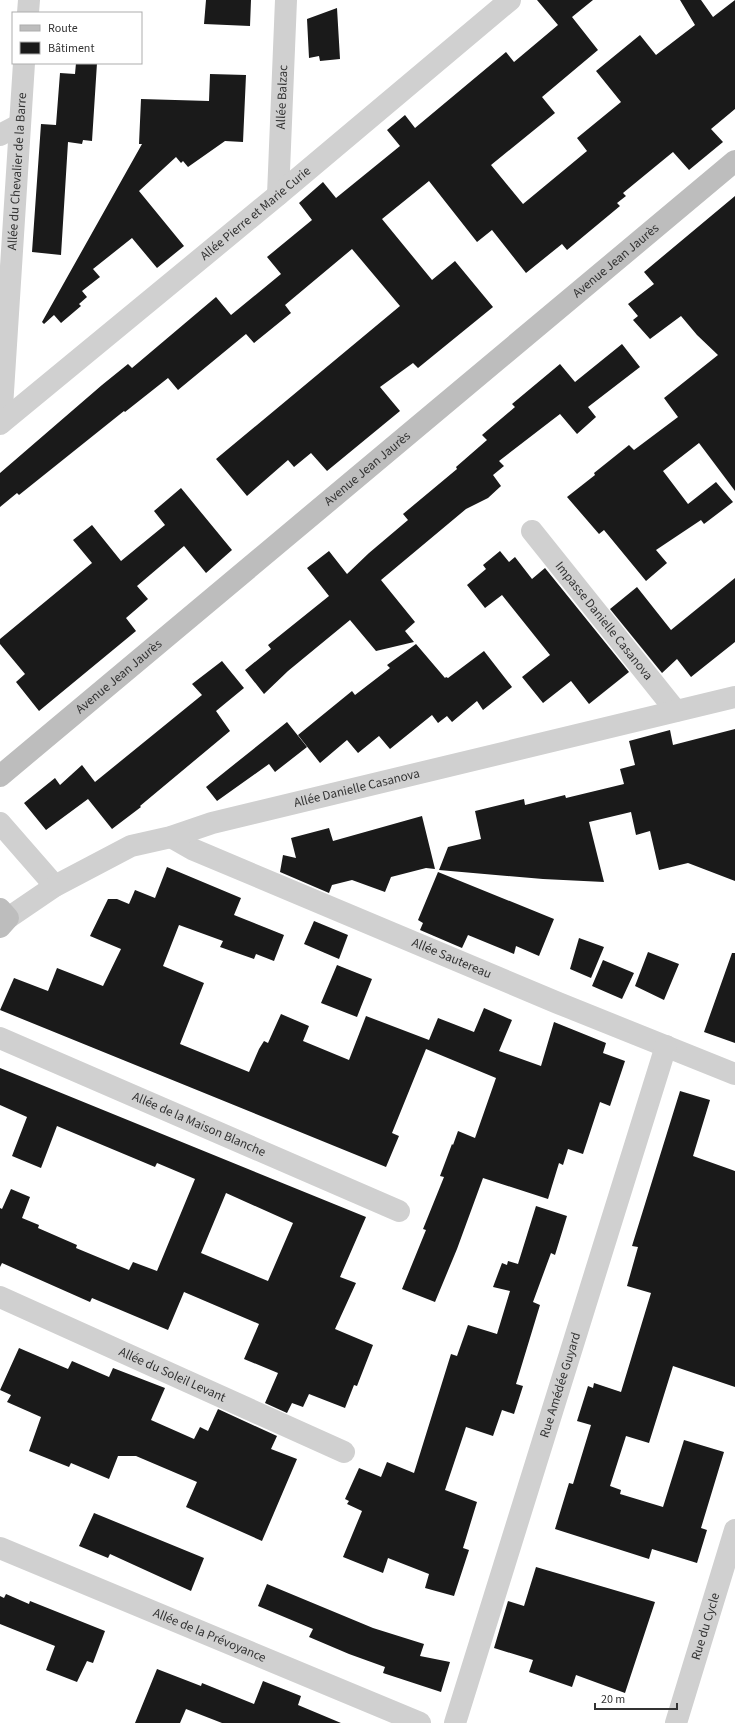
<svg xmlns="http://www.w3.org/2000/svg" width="735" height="1723" font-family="'Source Sans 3',sans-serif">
  <rect width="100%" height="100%" fill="#fff"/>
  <!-- building -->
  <path fill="#1a1a1a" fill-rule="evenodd" d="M206 0H251L250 26 204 24Z
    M537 0H593L572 17 598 50 542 97 555 113 491 165 523 204 587 151 577 138 621 102 596 71 640 35 656 55 695 25 680 0H701L713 17 735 0V109L711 129 723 142 689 170 673 152 623 193 626 196 617 203 620 206 567 250 562 244 526 273 492 230 477 242 429 181 382 219 432 280 455 261 493 307 418 368 413 363 380 387 400 411 327 471 311 453 294 467 288 460 247 496 216 459 400 306 352 249 285 305 291 313 254 343 246 334 178 390 168 378 125 412 124 411 19 495 17 493 0 507V473L102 385 128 364 132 368 216 297 231 315 281 274 267 257 312 220 299 203 323 182 336 198 400 146 387 130 405 115 415 128 506 52 514 62 558 25Z
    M337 8 340 59 320 61 319 56 309 58 307 19Z
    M76 63H97L92 141 83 140 82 144 68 142 61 255 32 252 41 124 56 125 60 73 75 74Z
    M210 74 246 75 243 142 225 141 188 167 183 161 181 163 176 157 139 191 184 246 157 268 132 238 93 269 100 277 82 291 87 297 79 304 81 306 61 323 54 315 44 324 42 322 142 144H139L141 99 209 101Z
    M735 196V491L699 443 663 471 688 504 716 482 733 502 704 524 701 520 656 550 667 563 646 581 604 530 599 534 567 497 595 475 594 473 629 445 634 450 678 417 664 398 718 355 697 335 681 316 650 339 633 320 638 316 628 304 654 284 644 272Z
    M622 344 640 367 588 407 596 417 577 434 560 414 499 461 504 466 493 475 501 486 488 498 466 509 381 580 415 622 405 631 414 642 376 651 350 620 288 671 264 694 245 670 271 649 268 645 329 596 307 568 329 551 347 574 369 553 408 520 403 514 457 469 456 467 487 440 482 435 515 407 512 404 560 364 575 382Z
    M181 488 232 550 206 573 184 546 137 586 148 599 126 618 136 631 39 711 16 682 25 674 0 644V639L92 563 73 540 92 525 121 561 165 525 154 511Z
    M500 551 509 562 515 557 532 579 545 568 629 672 589 704 571 681 543 703 522 677 550 655 502 595 485 608 467 585 486 569 483 565Z
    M735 578V642L691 677 677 659 662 673 610 609 637 587 671 630Z
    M416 644 445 678 446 677 448 678 484 651 512 687 483 710 477 701 452 722 447 716 438 723 432 715 390 749 379 736 358 753 347 740 320 763 298 735 352 691 355 695 390 668 387 665Z
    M222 661 244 688 216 711 230 731 140 806 141 807 112 829 88 799 46 830 24 803 55 778 60 785 82 765 95 782 202 695 192 684Z
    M287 722 307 747 275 772 269 764 217 801 206 787Z
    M735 729V881L688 863 659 870 650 831 636 835 631 812 589 822 604 882 543 879 439 870 448 847 481 839 475 811 524 799 525 805 565 795 566 798 624 784 620 769 635 765 629 741 670 730 673 745Z
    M422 816 435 869 426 868 391 877 385 892 352 880 332 885 329 893 280 872 283 855 296 858 291 838 329 828 333 841Z
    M167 867 241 898 234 915 284 935 274 961 256 954 254 959 220 947 223 941 179 925 163 966 204 983 180 1044 249 1072 259 1049 264 1041 268 1043 281 1014 309 1026 303 1041 349 1060 366 1016 429 1040 438 1018 474 1032 484 1008 512 1020 499 1051 541 1066 554 1022 606 1043 603 1053 625 1061 610 1106 600 1102 583 1154 568 1149 563 1165 559 1163 548 1199 483 1178 457 1249 435 1302 402 1289 426 1230 423 1229 444 1177 440 1176 452 1144 453 1145 458 1131 475 1138 496 1078 426 1049 392 1133 399 1136 386 1167 0 1010 14 978 48 991 57 968 103 986 121 949 90 936 108 899H117L129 904 135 890 155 898Z
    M438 872 554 919 539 956 516 946 514 954 468 935 462 948 420 930 423 923 418 920Z
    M314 921 348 935 339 959 304 944Z
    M579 938 604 947 591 978 570 969Z
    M648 952 679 964 664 1000 635 986Z
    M732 953H735V1043L704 1032Z
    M603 960 634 973 622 999 592 986Z
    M337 965 372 979 357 1017 321 1003Z
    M0 1068 366 1217 340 1277 356 1283 335 1329 373 1345 357 1386 354 1385 345 1408 309 1394 303 1407 292 1403 287 1413 265 1403 278 1373 244 1359 259 1324 184 1292 168 1330 92 1298 90 1302 2 1263 0 1267V1208L2 1209 11 1189 30 1197 22 1218 39 1225 38 1228 77 1245 76 1248 129 1270 133 1262 157 1271 195 1179 157 1163 155 1167 57 1126 41 1168 12 1156 27 1117 0 1105ZM226 1193 293 1223 268 1281 201 1253Z
    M680 1091 710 1100 693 1156 735 1171V1387L673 1366 649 1443 626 1436 610 1486 621 1490 620 1494 663 1507 684 1440 724 1452 701 1528 707 1530 697 1563 652 1549 649 1559 555 1529 569 1483 573 1484 591 1425 577 1421 588 1386 593 1388 594 1383 621 1392 651 1293 627 1286 638 1247 632 1246Z
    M536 1206 567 1216 555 1255 551 1253 533 1302 540 1305 516 1384 523 1386 514 1414 502 1410 493 1436 466 1427 445 1490 477 1502 463 1548 469 1550 454 1596 425 1588 429 1574 388 1558 383 1573 343 1557 362 1511 347 1504 349 1501 345 1499 359 1468 381 1477 387 1462 414 1473 451 1354 457 1356 468 1325 497 1334 510 1291 493 1287 502 1263 507 1265 508 1261 518 1264Z
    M19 1348 68 1369 72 1361 109 1377 113 1368 165 1388 151 1420 194 1439 200 1427 208 1431 218 1409 277 1436 271 1449 297 1459 262 1541 186 1507 197 1482 136 1456H118L109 1479 71 1463 69 1467 29 1451 41 1417 7 1402 11 1395 0 1390Z
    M94 1513 204 1558 191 1591 110 1554 108 1558 79 1546Z
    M536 1567 655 1602 625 1693 576 1675 572 1687 529 1672 533 1660 494 1648 508 1601 524 1606Z
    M267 1584 373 1628 424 1644 420 1656 450 1662 441 1692 383 1673 385 1667 349 1654 309 1637 313 1629 258 1606Z
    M6 1594 29 1604 30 1601 105 1631 93 1663 87 1661 77 1682 46 1670 55 1646 0 1624V1596L4 1598Z
    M157 1669 201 1686 202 1683 254 1704 263 1681 301 1696 298 1705 341 1723H222L186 1709 180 1723H135Z"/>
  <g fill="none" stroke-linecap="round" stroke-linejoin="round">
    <!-- street -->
    <g stroke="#d0d0d0" stroke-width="22">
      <path d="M28 13 29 0"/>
      <path d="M0 135 19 125"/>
      <path id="s1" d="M278 195 286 0"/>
      <path id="s2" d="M1 423 24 63"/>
      <path id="s3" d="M0 424 278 195 510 0"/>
      <path id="s4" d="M532 531 676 711"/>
      <path d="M0 823 55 886"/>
      <path id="s5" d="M171 837 192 849 558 1003 735 1074"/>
      <path id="s6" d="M8 918 55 886 131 846 171 837 212 823 735 697"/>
      <path id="s7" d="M0 1038 399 1211"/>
      <path id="s8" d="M0 1297 344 1452"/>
      <path id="s9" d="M0 1548 420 1723"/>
      <path id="s10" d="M455 1723 666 1046"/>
      <path id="s11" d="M676 1723 735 1530"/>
    </g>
    <!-- secondary -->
    <g stroke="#bdbdbd" stroke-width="22">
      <path id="s12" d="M0 776 735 161"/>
      <path d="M0 909 8 918 0 927"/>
    </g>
  </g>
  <g text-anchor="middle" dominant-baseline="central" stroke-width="4" stroke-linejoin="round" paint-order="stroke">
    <!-- street labels -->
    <g font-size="13" fill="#333" stroke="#fff">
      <text stroke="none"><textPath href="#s1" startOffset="98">Allée Balzac</textPath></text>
      <text stroke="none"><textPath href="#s2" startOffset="252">Allée du Chevalier de la Barre</textPath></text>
      <text stroke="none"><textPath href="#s3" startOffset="331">Allée Pierre et Marie Curie</textPath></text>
      <text stroke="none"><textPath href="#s12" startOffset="803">Avenue Jean Jaurès</textPath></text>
      <text stroke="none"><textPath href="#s12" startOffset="479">Avenue Jean Jaurès</textPath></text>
      <text stroke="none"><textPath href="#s4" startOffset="115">Impasse Danielle Casanova</textPath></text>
      <text stroke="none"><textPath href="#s12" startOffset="155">Avenue Jean Jaurès</textPath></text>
      <text stroke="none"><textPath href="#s6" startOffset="376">Allée Danielle Casanova</textPath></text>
      <text stroke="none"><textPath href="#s5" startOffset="306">Allée Sautereau</textPath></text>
      <text stroke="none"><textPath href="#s7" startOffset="217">Allée de la Maison Blanche</textPath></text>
      <text stroke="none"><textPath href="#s8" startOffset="189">Allée du Soleil Levant</textPath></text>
      <text stroke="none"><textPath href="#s10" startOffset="354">Rue Amédée Guyard</textPath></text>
      <text stroke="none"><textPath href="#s11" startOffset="101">Rue du Cycle</textPath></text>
      <text stroke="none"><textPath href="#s9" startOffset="227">Allée de la Prévoyance</textPath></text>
    </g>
  </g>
  <!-- legend -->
  <rect x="12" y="12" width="130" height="52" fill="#ffffff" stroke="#adadad"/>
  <rect x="20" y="25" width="20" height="6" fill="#bdbdbd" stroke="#adadad"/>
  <text x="48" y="32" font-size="12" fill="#333333">Route</text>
  <rect x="20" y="42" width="20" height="12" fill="#1a1a1a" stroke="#adadad"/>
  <text x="48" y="52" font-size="12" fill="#333333">Bâtiment</text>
  <!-- scale -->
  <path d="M595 1703v6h82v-6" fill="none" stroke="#333333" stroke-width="2"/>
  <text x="601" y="1703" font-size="12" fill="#333333" stroke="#ffffff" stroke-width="3" paint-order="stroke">20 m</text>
</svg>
